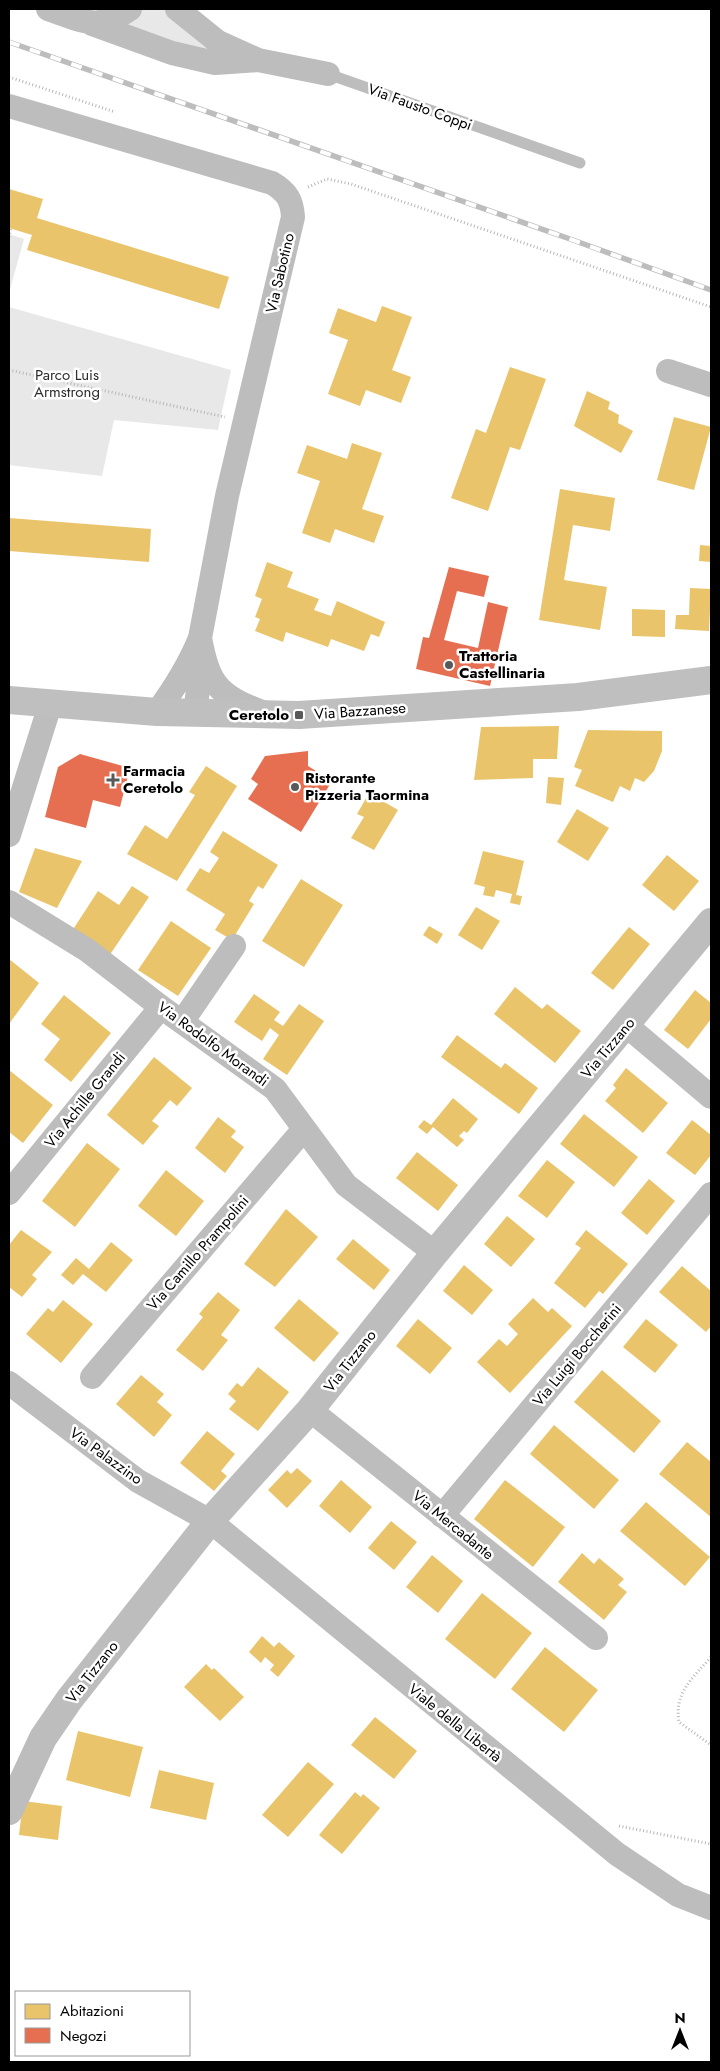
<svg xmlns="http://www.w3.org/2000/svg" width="720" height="2071" font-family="Jost,sans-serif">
  <rect width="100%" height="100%" fill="#fff"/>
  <!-- green -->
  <path fill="#e8e8e8" d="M139 9H167L224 56 117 26Z
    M9 234 24 239 9 293Z
    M9 307 231 370 218 430 114 420 102 476 9 465Z"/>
  <!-- homes -->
  <path fill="#e9c46a" d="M9 189 43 199 37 218 229 277 219 309 27 250 32 235 9 228Z
    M382 306 412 317 392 370 411 377 401 403 366 390 360 406 328 394 348 340 329 333 338 308 376 322Z
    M510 367 546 379 520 450 510 447 488 511 451 498 476 429 486 433Z
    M587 391 610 402 608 409 619 415 618 423 633 431 621 453 574 426Z
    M674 417 711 427 694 490 657 480Z
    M352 443 382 453 362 509 384 516 374 543 335 529 330 543 302 533 320 481 297 473 307 445 347 459Z
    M560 489 615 498 610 531 573 525 564 580 607 587 600 630 539 620Z
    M9 518 151 529 149 562 9 551Z
    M700 545 711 546V562L699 561Z
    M267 562 293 572 287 587 319 599 314 610 331 616 337 601 385 622 379 637 371 634 364 651 331 639 328 647 286 632 283 642 255 631 260 619 255 617 262 599 255 596Z
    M690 588 711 589 709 631 675 629 676 615H689Z
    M632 609 665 610V637L632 636Z
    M559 726 557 759H533V778L474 780 481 727Z
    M588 730 662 731V751L654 771 644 782 635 778 630 791 620 786 613 802 575 786 582 770 574 767Z
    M206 766 237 786 177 881 127 854 145 825 167 839 195 795 189 792Z
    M548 777 564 778 561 805 546 803Z
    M369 793 398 810 374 850 351 838 364 817 357 814Z
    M577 809 609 828 588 861 557 842Z
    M223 831 278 865 263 889 258 886 249 901 254 904 232 940 215 930 225 914 186 890 200 868 209 873 219 858 210 852Z
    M35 848 82 861 57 908 19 892Z
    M483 851 524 861 516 895 522 896 520 905 510 903 512 894 496 890 494 897 483 895 485 887 474 884Z
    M667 855 699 881 674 911 642 885Z
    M301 879 343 905 304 967 262 941Z
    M132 886 149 897 109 956 72 931 98 891 119 905Z
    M476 907 500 921 482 950 458 935Z
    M171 921 211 948 178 996 138 970Z
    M429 926 443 934 437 944 423 935Z
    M629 927 650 944 613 990 591 973Z
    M9 959 39 983 9 1024Z
    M515 987 542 1009 547 1004 581 1031 555 1063 494 1014Z
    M695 990 711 1003V1019L688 1049 664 1030Z
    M254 994 280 1012 274 1020 283 1026 299 1004 324 1021 287 1075 263 1059 279 1035 270 1028 262 1041 234 1022Z
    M64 995 111 1033 71 1082 44 1060 60 1039 41 1024Z
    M457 1035 501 1068 505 1063 538 1088 519 1114 441 1057Z
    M154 1057 192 1088 177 1106 170 1100 152 1121 159 1126 143 1145 107 1115Z
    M626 1068 668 1103 643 1133 605 1101 616 1088 613 1085Z
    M9 1070 53 1105 23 1143 9 1132Z
    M453 1098 478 1119 467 1133 464 1131 459 1136 464 1140 457 1147 433 1127 427 1134 418 1127 424 1120 431 1125Z
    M584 1114 638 1157 614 1187 560 1144Z
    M218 1117 236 1131 231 1137 244 1147 225 1173 195 1148Z
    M692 1120 711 1135V1155L695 1175 666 1153Z
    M87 1143 120 1169 75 1227 42 1201Z
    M417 1152 458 1185 438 1211 396 1178Z
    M547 1160 575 1182 547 1218 518 1196Z
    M166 1170 204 1201 176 1236 138 1206Z
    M649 1179 675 1201 647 1235 621 1213Z
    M286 1209 318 1237 275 1287 244 1264Z
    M507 1216 535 1239 511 1267 484 1244Z
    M21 1230 52 1252 32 1275 37 1279 22 1297 9 1287V1245Z
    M586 1230 628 1264 603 1294 599 1291 585 1308 554 1283 581 1248 575 1244Z
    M353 1239 390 1270 374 1290 336 1259Z
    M111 1242 133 1260 106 1292 83 1274 73 1285 61 1275 76 1258 89 1269Z
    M464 1265 493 1290 472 1315 443 1291Z
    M682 1266 711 1291V1326L706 1332 659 1292Z
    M218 1292 240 1310 221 1335 228 1340 203 1371 176 1350 203 1317 199 1314Z
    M533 1298 548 1312 552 1308 572 1326 510 1393 477 1362 499 1339 507 1346 518 1334 508 1324Z
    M299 1299 339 1333 314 1362 274 1328Z
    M63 1300 93 1324 61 1363 26 1334 48 1308 53 1312Z
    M418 1319 452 1348 430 1374 396 1346Z
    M646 1319 678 1345 655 1373 623 1347Z
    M258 1367 289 1392 258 1431 229 1409 236 1401 228 1394 237 1383 242 1387Z
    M602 1370 661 1421 634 1453 574 1402Z
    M141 1375 164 1394 157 1402 172 1415 154 1437 116 1404Z
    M554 1425 619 1480 594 1509 530 1454Z
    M207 1431 235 1454 221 1471 227 1476 214 1491 180 1463Z
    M687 1442 711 1462V1517L659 1474Z
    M297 1468 312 1481 287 1508 268 1490 287 1470 291 1474Z
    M341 1480 372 1507 350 1533 319 1506Z
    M505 1480 565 1527 533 1567 474 1519Z
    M646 1502 710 1557 685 1586 620 1531Z
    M391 1521 417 1542 394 1570 368 1548Z
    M582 1553 594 1564 599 1558 624 1579 618 1585 627 1592 604 1620 558 1582Z
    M432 1555 463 1581 438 1613 406 1587Z
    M482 1593 532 1633 495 1679 445 1639Z
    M262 1636 274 1647 279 1642 295 1656 278 1677 270 1670 274 1665 265 1657 261 1663 249 1652Z
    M545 1647 598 1690 564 1732 511 1689Z
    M206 1664 212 1670 214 1668 244 1697 220 1721 184 1687Z
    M375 1717 417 1751 394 1779 351 1745Z
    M78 1731 143 1747 130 1797 66 1780Z
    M308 1762 334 1784 288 1837 262 1815Z
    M159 1770 214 1783 206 1820 150 1808Z
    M355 1792 361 1797 363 1794 380 1808 342 1854 319 1835Z
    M23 1801 62 1806 58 1840 19 1835Z"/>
  <!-- shops -->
  <path fill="#e76f51" d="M449 567 489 576 484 597 457 591 444 640 478 648 488 602 508 607 490 686 416 669 423 637 429 638Z
    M308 751V766L332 781 301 832 248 799 258 784 251 779 265 756Z
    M80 754 130 768 120 807 93 800 86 828 45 817 58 767Z"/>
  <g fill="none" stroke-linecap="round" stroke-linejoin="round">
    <!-- path -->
    <path stroke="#b8b8b8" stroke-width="3" stroke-dasharray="1 2.5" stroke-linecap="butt" d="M9 77 115 112
      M308 187 327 179 351 184 711 307
      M9 237 11 228
      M9 370 225 417
      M711 1657C693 1678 674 1692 679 1722L711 1745
      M619 1826 711 1844"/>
    <!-- service -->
    <path stroke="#bdbdbd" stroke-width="11" d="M328 74 580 163"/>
    <!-- minor -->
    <path stroke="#bdbdbd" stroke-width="24" d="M48 9C84 21 96 32 130 9
      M177 9 218 42 258 60 328 74
      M92 24 172 53 215 63 258 60
      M9 106 272 183C287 192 292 200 293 217L227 496 200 638
      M668 371 711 385
      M157 712C174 689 189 665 200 638 209 685 218 695 262 712
      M195 714 202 656
      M9 835 50 705
      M9 902 87 950 161 1007 275 1089 346 1185 435 1253
      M182 1022 234 946
      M627 1026 711 1097
      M9 1193 161 1007
      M92 1377 304 1129
      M9 1383 138 1481 210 1521 617 1854 678 1895 711 1908
      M310 1410 596 1638
      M442 1516 711 1194"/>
    <!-- tertiary -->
    <path stroke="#bdbdbd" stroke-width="28" d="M9 1811 43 1738 69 1700 210 1521 310 1410 435 1253 711 922"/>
    <!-- secondary -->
    <path stroke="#bfbfbf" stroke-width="28" d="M9 700 157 712 299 715 578 697 711 680"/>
    <!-- rail casing -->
    <g stroke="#bdbdbd" stroke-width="5.5">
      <path id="rail" d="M9 42 570 239 711 290"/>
    </g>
    <!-- rail -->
    <use href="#rail" stroke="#fff" stroke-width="4" stroke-dasharray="11" stroke-linecap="butt"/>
  </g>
  <!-- markers -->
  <g fill="#595959" stroke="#fff" stroke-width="2">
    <circle cx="449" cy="665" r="5"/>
    <rect x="294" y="710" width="10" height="10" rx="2.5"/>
    <path d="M110.5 772.5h5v5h5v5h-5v5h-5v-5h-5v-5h5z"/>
    <circle cx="295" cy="787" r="5"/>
  </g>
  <g text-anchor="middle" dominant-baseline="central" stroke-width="5" stroke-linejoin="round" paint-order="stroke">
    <!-- street labels -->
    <g font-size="15" fill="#000" stroke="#fff">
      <text transform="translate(420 107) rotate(20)">Via Fausto Coppi</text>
      <text transform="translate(280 273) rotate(-77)">Via Sabotino</text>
      <text transform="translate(360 711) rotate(-4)">Via Bazzanese</text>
      <text transform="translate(213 1044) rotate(36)">Via Rodolfo Morandi</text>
      <text transform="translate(608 1048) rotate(-50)">Via Tizzano</text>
      <text transform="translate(85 1100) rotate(-51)">Via Achille Grandi</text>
      <text transform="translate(198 1253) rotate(-49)">Via Camillo Prampolini</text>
      <text transform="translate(577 1355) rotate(-50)">Via Luigi Boccherini</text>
      <text transform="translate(350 1361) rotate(-52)">Via Tizzano</text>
      <text transform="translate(106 1456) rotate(36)">Via Palazzino</text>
      <text transform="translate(453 1525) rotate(39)">Via Mercadante</text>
      <text transform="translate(92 1672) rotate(-52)">Via Tizzano</text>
      <text transform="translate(455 1723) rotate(39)">Viale della Libertà</text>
    </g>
    <!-- park labels -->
    <g font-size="15" fill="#2d2d2d" stroke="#fff">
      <text x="67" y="375">Parco Luis<tspan x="67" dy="17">Armstrong</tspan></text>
    </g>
    <!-- poi labels -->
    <g font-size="15" font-weight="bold" fill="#000" stroke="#fff" text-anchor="start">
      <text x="459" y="656">Trattoria<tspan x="459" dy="17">Castellinaria</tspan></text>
      <text x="289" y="715" text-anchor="end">Ceretolo</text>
      <text x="123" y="771">Farmacia<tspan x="123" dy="17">Ceretolo</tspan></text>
      <text x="305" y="778">Ristorante<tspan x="305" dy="17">Pizzeria Taormina</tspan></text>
    </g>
  </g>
  <!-- border -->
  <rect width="720" height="2071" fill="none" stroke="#000000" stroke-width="20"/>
  <!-- legend -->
  <rect x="15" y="1991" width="175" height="65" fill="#ffffff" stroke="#999999"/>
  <rect x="25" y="2004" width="25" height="15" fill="#e9c46a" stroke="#999999"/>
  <text x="60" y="2016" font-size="15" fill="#000000">Abitazioni</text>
  <rect x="25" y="2028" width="25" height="15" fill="#e76f51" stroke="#999999"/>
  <text x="60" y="2041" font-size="15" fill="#000000">Negozi</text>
  <!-- north arrow -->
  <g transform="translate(680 2031)" stroke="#ffffff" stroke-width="4" paint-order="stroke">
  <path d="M0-4L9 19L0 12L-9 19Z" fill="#000000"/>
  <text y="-8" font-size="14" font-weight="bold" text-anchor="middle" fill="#000000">N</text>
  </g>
</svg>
